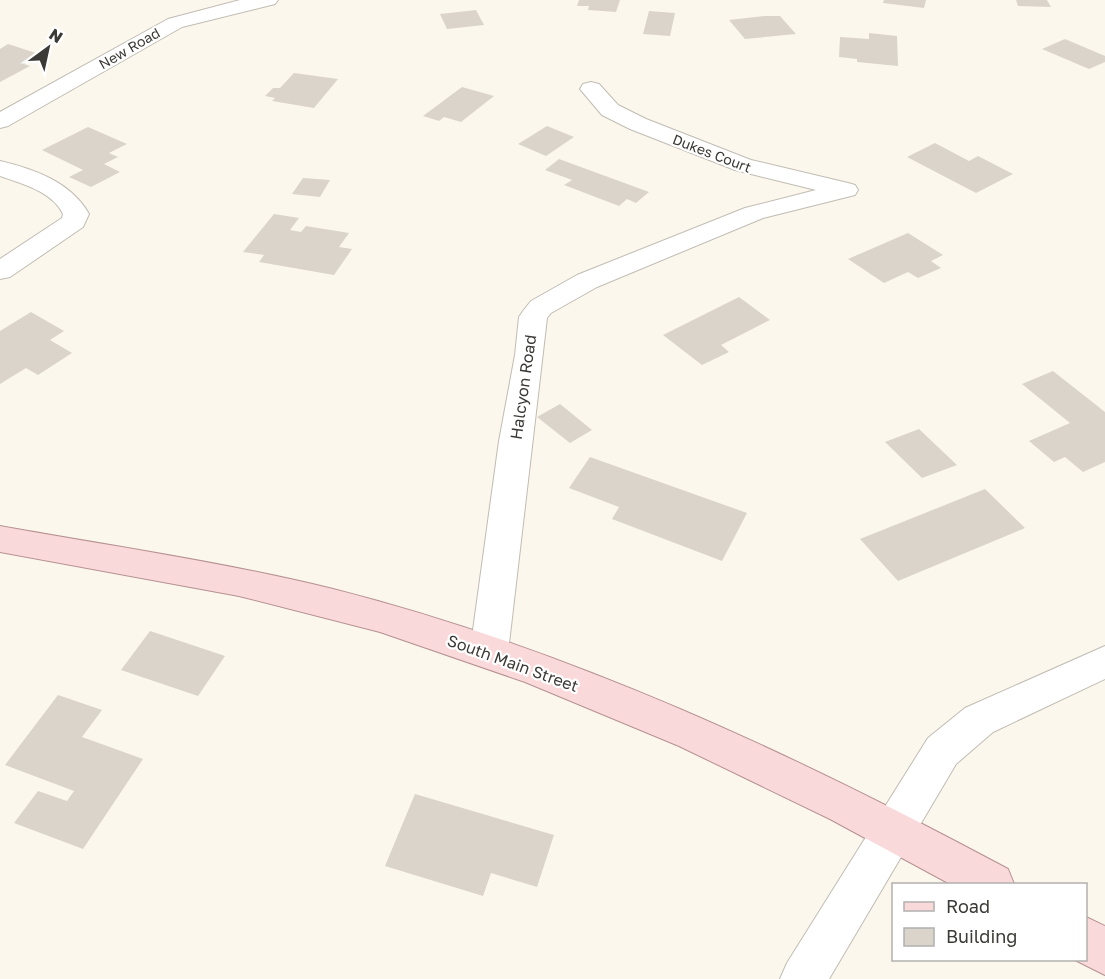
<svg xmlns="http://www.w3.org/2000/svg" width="1105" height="979" font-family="'Golos Text',sans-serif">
  <rect width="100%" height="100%" fill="#fcf7ed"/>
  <!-- building -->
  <path fill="#dad4cb" d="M579 0H620L616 12 588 10 589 6H577Z
    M884 0H926L924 8 883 3Z
    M1016 0H1047L1051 7 1018 6Z
    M476 10 484 25 447 29 440 14Z
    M649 11 675 13 670 36 643 34Z
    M765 16H780L796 34 745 39 729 20Z
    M869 33 897 36 898 66 857 62V59L839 57 840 37 869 39Z
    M1065 39 1105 56V62L1089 69 1042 49Z
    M8 44 42 55 24 64 30 66 0 82V49Z
    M294 73 338 79 314 108 272 101 275 98 265 96 273 88H280Z
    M462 87 494 96 461 122 444 117 439 121 423 116Z
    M547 126 574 137 546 156 518 144Z
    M88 127 127 144 109 153 118 157 104 164 120 172 91 187 69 177 83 170 42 150Z
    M935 143 969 161 978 156 1013 174 976 193 907 157Z
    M559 159 649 192 636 203 627 199 619 206 564 185 572 180 545 170Z
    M303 178 330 180 320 197 292 194Z
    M274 214 299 218 290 230 301 232 306 226 349 233 339 247 352 249 334 275 259 262 264 255 243 252Z
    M908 233 943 255 931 261 941 268 918 278 908 272 884 283 848 259Z
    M739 297 770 320 721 345 729 352 702 365 663 335Z
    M31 312 64 331 50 340 72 353 38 375 26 368 0 384V331Z
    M1053 371 1105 412V462L1083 472 1065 457 1054 462 1029 441 1070 423 1022 384Z
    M560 404 592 430 570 443 537 417Z
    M919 429 957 465 922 478 885 442Z
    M590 457 747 513 722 561 612 519 619 507 569 488Z
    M985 489 1025 528 898 581 860 539Z
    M150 631 225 656 198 696 121 670Z
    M58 695 102 710 82 737 143 759 83 849 14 823 38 791 67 801 74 791 5 765Z
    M415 794 554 835 537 887 491 873 483 896 385 866Z"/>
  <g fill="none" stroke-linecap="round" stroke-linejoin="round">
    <!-- minor casing -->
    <g stroke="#c1bcb3" stroke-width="2">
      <path id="minor" d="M240 0H278L275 4 182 27 8 126 0 128V112L168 19Z
        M591 82 599 84 618 105 646 119 751 160 848 183 855 185 858 190 855 195 763 218 597 287 551 313 547 318 508 652 502 663 489 668 476 663 470 652 499 441 515 355 519 317 523 311 531 301 577 275 745 208 816 190 735 170 630 129 602 115 580 89 583 84Z
        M0 161C34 169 71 182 89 214L83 227 10 277 0 279V259L62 218 63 214C52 191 22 184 0 176Z
        M1105 646V679L993 732 956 764 829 979H780L787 963 928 738 965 708Z"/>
    </g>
    <!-- primary casing -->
    <g stroke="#b59192" stroke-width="2">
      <path id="primary" d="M0 526C111 546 223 562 333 589 569 649 794 754 1008 869L1014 884H950L830 819 679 746 525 682 380 632 239 596 0 552Z
        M1086 917 1105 926V975L1075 960H1086Z"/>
    </g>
    <!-- minor -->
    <use href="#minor" fill="#fff" fill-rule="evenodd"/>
    <!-- primary -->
    <use href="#primary" fill="#fad9db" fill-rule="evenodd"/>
  </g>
  <g text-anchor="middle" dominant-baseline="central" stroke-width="4.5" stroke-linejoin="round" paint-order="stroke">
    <!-- far-street labels -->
    <g font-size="14" fill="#3c3a36" stroke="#fff">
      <text transform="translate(129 48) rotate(-30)">New Road</text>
      <text transform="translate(712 153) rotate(21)">Dukes Court</text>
    </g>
    <!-- street labels -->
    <g font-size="16" fill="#3c3a36" stroke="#fff">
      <text transform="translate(523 387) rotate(-82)">Halcyon Road</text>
      <text transform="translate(513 663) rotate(20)">South Main Street</text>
    </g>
  </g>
  <!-- legend -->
  <rect x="892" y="883" width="195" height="78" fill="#ffffff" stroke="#b1b0af" stroke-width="1.5"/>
  <rect x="904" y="902" width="30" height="9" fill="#fad9db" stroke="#b1b0af" stroke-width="1.5"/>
  <text x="946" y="913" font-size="18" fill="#3c3a36">Road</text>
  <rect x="904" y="928" width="30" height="18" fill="#dad4cb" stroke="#b1b0af" stroke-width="1.5"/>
  <text x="946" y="943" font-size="18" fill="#3c3a36">Building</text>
  <!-- north arrow -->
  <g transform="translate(48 48) rotate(33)" stroke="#ffffff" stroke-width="4.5" paint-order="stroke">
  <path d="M0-4.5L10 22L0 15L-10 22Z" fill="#3c3a36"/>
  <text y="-9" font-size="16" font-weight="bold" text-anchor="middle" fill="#3c3a36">N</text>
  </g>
</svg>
